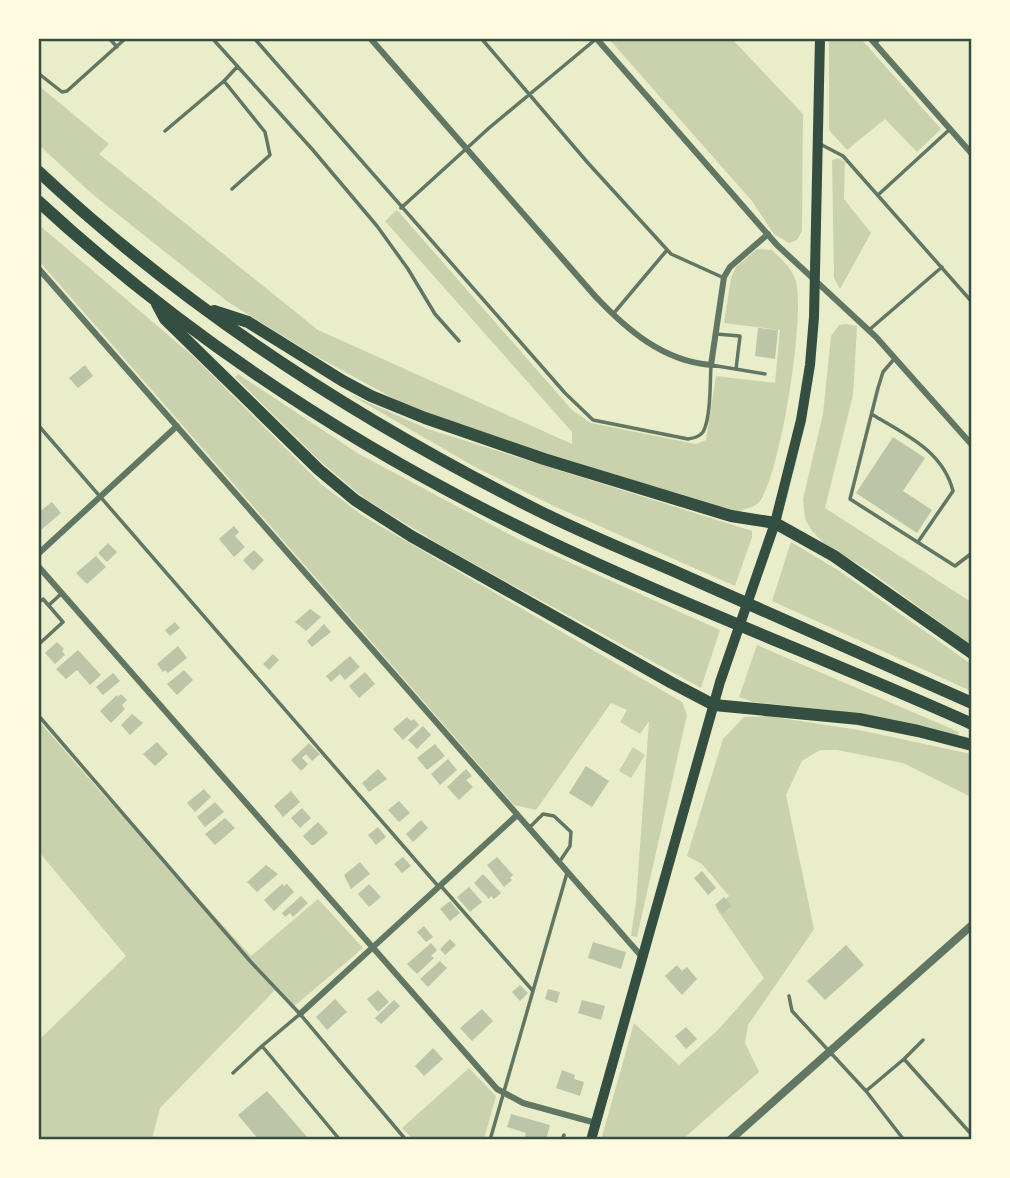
<svg xmlns="http://www.w3.org/2000/svg" width="1010" height="1178" font-family="Overpass,sans-serif">
  <rect width="100%" height="100%" fill="#e9edc9"/>
  <!-- green -->
  <path fill="#cad2ad" d="M609 39H732L803 114 802 231 797 240 789 243 774 234 752 201Z
    M829 39H861L941 129 917 152 885 119 847 150 829 130Z
    M38 85 109 144 99 154 318 330 572 444V432L385 221 397 210 572 410 591 423 696 444 706 440 716 376 775 383 780 330 724 323 731 278 736 267 757 249 772 250C781 259 791 267 795 279 807 309 780 476 760 501 755 508 743 509 736 512L472 430 398 401 314 355 228 302 91 193 39 145Z
    M838 158 845 162 844 199 871 233 840 289 834 278 832 160Z
    M38 224 195 358 321 484 363 516 682 702 687 715 637 937 631 936 636 902 649 721 640 734 620 722 627 710 611 703 536 810 514 805 39 261Z
    M846 324 857 326 853 395 825 508 971 602V645L871 572 825 544 812 531 805 519 803 499 823 414 831 336 839 325Z
    M238 374 359 454 520 540 720 630 701 688 447 549 365 499 321 462 235 377Z
    M349 394 428 429 752 531V537L735 586 554 506 475 467Z
    M791 542 841 572 971 664V691L772 601Z
    M757 645 959 732 957 737 838 711 753 702 739 697Z
    M767 716 859 730 971 754V797L903 763 837 750H820L802 761 786 795 814 929 748 1025 745 1043 759 1072 683 1139 601 1140 634 1023 679 1065 718 1030 764 978 716 908 729 896 702 864 687 856 723 739 744 717Z
    M38 720 100 791 251 956 318 899 363 948 292 1008 275 990 160 1108 152 1139H39V1040L126 956 39 852Z
    M633 747 645 755 631 778 619 771Z
    M469 1068 496 1096 484 1139H413L402 1128Z"/>
  <!-- building -->
  <path fill="#bcc5a7" d="M758 328 778 330 775 359 755 356Z
    M85 365 93 376 78 388 69 378Z
    M893 437 925 458 903 491 932 510 917 533 856 493Z
    M52 502 61 513 41 530 38 526V513Z
    M234 526 239 532 235 536 245 547 234 557 219 539Z
    M108 543 117 552 107 562 98 553Z
    M254 550 264 560 253 571 243 560Z
    M96 556 106 567 87 584 76 573Z
    M310 609 321 617 306 631 295 622Z
    M175 622 180 628 170 636 165 630Z
    M324 624 331 632 312 647 307 641Z
    M57 642 64 649 62 651 65 655 55 664 45 653Z
    M178 646 187 658 168 673 165 670 163 672 157 664Z
    M78 650 101 675 90 685 77 670 66 679 56 669Z
    M273 654 279 660 269 670 263 664Z
    M350 656 360 667 345 680 340 674 331 682 326 676Z
    M184 670 193 680 177 695 167 684Z
    M365 672 375 684 359 698 349 686Z
    M113 673 120 681 103 695 96 687Z
    M121 694 127 700 122 705 125 709 111 723 100 711 117 695 118 697Z
    M132 714 143 723 130 735 121 725Z
    M407 717 411 721 414 719 419 725 403 740 393 729Z
    M423 726 431 735 417 749 408 740Z
    M157 742 168 754 155 766 143 754Z
    M309 743 320 754 312 761 306 754 302 758 308 764 301 771 291 760Z
    M435 744 445 756 427 770 417 758Z
    M448 759 457 770 440 785 431 774Z
    M586 766 609 781 592 807 569 793Z
    M378 769 387 779 369 792 362 783Z
    M466 769 472 776 466 780 473 787 459 800 447 787Z
    M204 789 211 797 195 812 187 803Z
    M291 791 300 802 283 817 274 806Z
    M399 801 410 813 399 822 388 810Z
    M215 802 224 812 205 827 197 817Z
    M302 808 311 818 300 828 291 818Z
    M225 818 235 828 215 845 205 834Z
    M421 820 428 828 413 842 406 834Z
    M318 822 328 833 314 845H311L303 836Z
    M378 827 386 837 376 845 368 835Z
    M403 857 411 866 402 873 394 864Z
    M497 857 513 875 510 878 512 880 504 887 487 865Z
    M360 862 370 874 351 889 344 875Z
    M266 865 278 874 257 892 247 882Z
    M702 871 716 888 708 895 694 878Z
    M483 874 501 893 494 899 491 896 489 899 474 883Z
    M282 884 284 886 287 884 294 892 274 911 264 900Z
    M369 884 381 897 369 907 358 894Z
    M469 887 482 902 470 912 457 897Z
    M301 896 308 903 293 917 290 913 285 917 282 913Z
    M724 897 732 906 723 914 715 905Z
    M450 901 460 913 450 921 440 909Z
    M424 926 433 937 426 942 417 932Z
    M450 939 456 945 445 955 440 949Z
    M593 942 626 952 621 969 588 958Z
    M431 943 437 950 431 956 434 958 417 974 407 964Z
    M846 945 864 965 825 1000 807 981Z
    M440 961 447 968 428 987 420 979Z
    M677 965 682 971 687 967 697 979 682 995 665 976Z
    M520 985 528 993 520 1001 512 992Z
    M548 989 560 992 557 1003 545 999Z
    M378 990 389 1002 378 1012 367 999Z
    M335 999 347 1012 327 1030 316 1017Z
    M394 1000 400 1006 381 1024 375 1018Z
    M582 1000 605 1006 601 1020 578 1013Z
    M482 1009 493 1021 472 1041 460 1028Z
    M686 1027 697 1039 686 1049 675 1036Z
    M433 1048 443 1059 424 1076 415 1066Z
    M562 1070 575 1075 574 1079 584 1082 580 1096 556 1088Z
    M267 1091 308 1138 306 1140H259L238 1115Z
    M511 1114 550 1125 546 1140H524L526 1133 507 1127Z"/>
  <g fill="none" stroke-linecap="round" stroke-linejoin="round">
    <!-- service -->
    <path stroke="#617663" stroke-width="3.5" d="M109 38 117 47
      M212 38 312 149 377 226 408 269 435 314 459 341
      M254 38 565 393 593 420 688 439C694 438 699 437 703 432 711 418 710 381 711 365L765 374
      M481 38 588 163 671 254 724 278
      M875 44 880 38
      M38 73 62 92 67 91 126 38
      M165 131 224 81
      M822 145 843 156 972 302
      M232 189 270 155 265 132 224 81 237 67
      M878 195 949 130
      M401 208 489 128 596 39
      M614 313 667 250
      M869 330 942 267
      M716 334 740 336 736 369
      M895 358 883 372 878 388 850 499 955 566 972 553
      M873 415C905 434 943 451 953 491L918 542
      M38 425 438 886
      M38 603 43 599 63 622 38 645
      M49 605 62 593
      M38 715 250 961 300 1014 406 1140
      M529 828 543 814 554 816 571 832 570 846 560 861
      M441 886 533 991
      M789 996 792 1011 866 1091 904 1140
      M300 1014 262 1046 340 1140
      M905 1058 923 1040
      M233 1073 262 1046
      M866 1091 904 1059 972 1135
      M490 1140 567 873
      M562 1140 564 1135"/>
    <!-- minor -->
    <path stroke="#617663" stroke-width="6" d="M370 38 595 296C627 330 663 361 711 365L724 277 730 267 768 234
      M596 38 777 245 876 337 972 445
      M870 38 972 154
      M38 268 643 958
      M38 554 177 426
      M38 566 497 1089 523 1103 596 1123
      M300 1014 516 816"/>
    <!-- tertiary -->
    <path stroke="#617663" stroke-width="8" d="M730 1140 972 925"/>
    <!-- primary -->
    <path stroke="#344e41" stroke-width="10" d="M591 1140 720 682 775 523 801 420 810 365 814 317 820 38"/>
    <!-- motorway -->
    <path stroke="#344e41" stroke-width="12" d="M38 171C185 309 356 419 535 509 580 532 627 551 674 571 773 615 872 659 972 703
      M38 201C180 332 343 440 515 525 664 599 821 656 972 724
      M157 304 165 319 318 469 355 500 411 536 672 683 714 705 859 719 918 731 972 745
      M214 311 248 322 343 381 371 396 425 418 544 459 731 516 775 523 834 556 972 653"/>
  </g>
  <!-- border -->
  <rect width="1010" height="1178" fill="none" stroke="#fefae0" stroke-width="80"/>
  <rect x="40" y="40" width="930" height="1098" fill="none" stroke="#344e41" stroke-width="2.5"/>
</svg>
